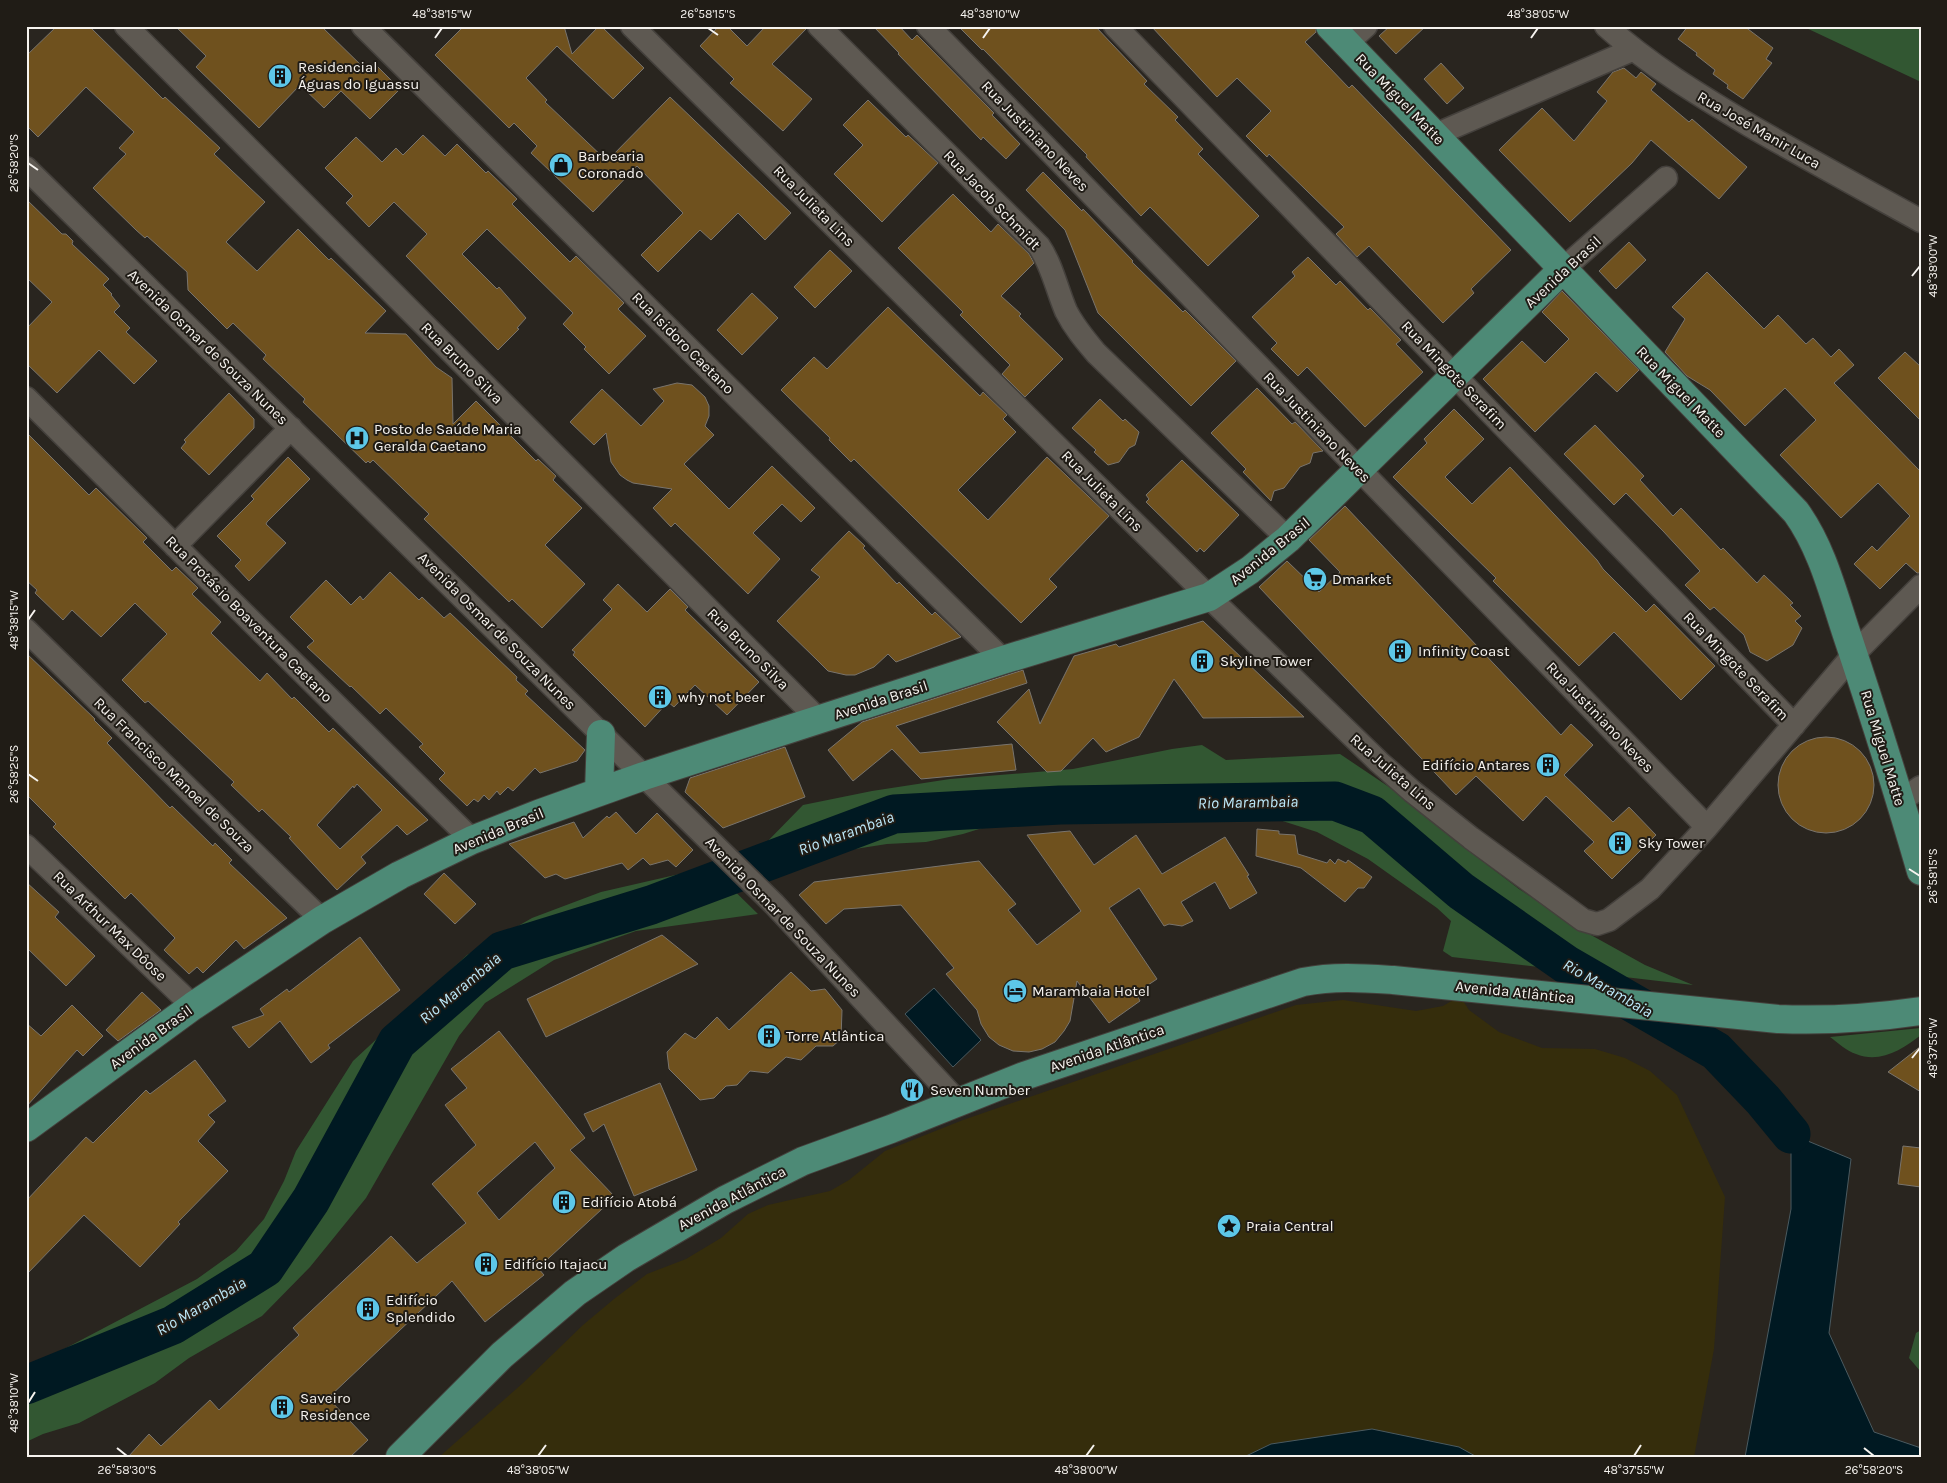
<svg xmlns="http://www.w3.org/2000/svg" width="1947" height="1483" font-family="Karla,sans-serif">
  <rect width="100%" height="100%" fill="#29251f"/>
  <!-- green -->
  <path fill="#325732" d="M1802 26H1921V82Z
    M1202 745 1226 760 1340 754 1395 791 1464 847 1519 889 1591 935 1645 965 1693 985 1452 957 1443 951 1451 921 1437 908 1368 859 1317 832 1267 816 1222 807 1153 810 1108 817 1065 816 1011 819 963 834 926 842 887 844 810 856 783 872 758 851 803 805 872 791 950 779 1073 769 1172 749Z
    M710 867 758 914 636 931 554 960 485 1003 459 1036 366 1198 310 1267 262 1316 189 1358 155 1383 79 1423 43 1434 26 1442V1369L197 1279 236 1251 264 1219 284 1181 296 1151 353 1061 467 955 532 918 601 892Z
    M1921 1028V1035C1903 1049 1880 1064 1856 1054 1847 1051 1838 1043 1830 1037Z
    M1921 1330V1372L1909 1358 1916 1333Z"/>
  <!-- sand -->
  <path fill="#352d0c" d="M1460 996 1469 1010 1499 1032 1542 1048 1595 1049 1625 1058 1650 1071 1677 1095 1725 1197 1714 1349 1694 1457H1477L1459 1447 1271 1444 1244 1457H439L523 1383 583 1325 614 1299 647 1274 686 1259 721 1238 748 1214 768 1205 830 1191 849 1180 885 1151 963 1120 1296 1005 1343 1000 1416 1011 1443 1006Z"/>
  <!-- water -->
  <path fill="#001922" stroke="#4a5a60" d="M934 988 981 1040 953 1067 905 1014Z
    M1791 1134 1851 1159 1829 1333 1874 1432 1921 1448V1457H1745L1791 1209Z
    M1372 1429 1459 1447 1477 1457H1244L1271 1444Z"/>
  <g fill="none" stroke-linecap="round" stroke-linejoin="round">
    <!-- river -->
    <path stroke="#001922" stroke-width="39" d="M26 1385 173 1325 265 1268 311 1200 397 1042 502 951 651 905 894 814 1060 805 1335 801 1372 815 1461 891 1567 965 1716 1051 1763 1100 1791 1134"/>
  </g>
  <!-- building -->
  <path fill="#6f511e" stroke="#79746d" fill-rule="evenodd" d="M57 26H89L163 99 165 97 220 148 214 154 265 202 226 242 257 271 298 229 329 260 331 258 386 311 365 333 406 334 436 367 452 378 453 424 476 401 536 461 538 459 556 476 553 480 582 508 545 545 585 584 542 628 512 599 509 602 424 519 429 514 373 460 370 463 368 461 366 463 303 402 305 399 263 359 266 355 233 323 227 329 188 290 187 272 147 236 145 238 136 230 93 188 126 154 119 148 134 132 86 87 38 137 26 125V56Z
    M175 26H321L367 71 374 63 400 89 370 119 341 91 324 108 300 85 259 128 196 67 206 56Z
    M464 26H564L572 54 599 26H601L644 68 613 99 557 46 526 78 547 100 545 102 607 161 670 97 791 213 765 240 738 213 711 240 700 230 658 272 641 255 683 213 637 166 593 212 531 153 537 146 514 123 509 128 435 55Z
    M719 26H727L747 46 766 26H806V29L772 64 812 99 783 131 730 83 734 79 700 46Z
    M873 26H899L912 40 917 35 994 113 992 115 1020 144 1006 159 983 137 981 140 898 54 899 53Z
    M958 26H1095L1147 81 1144 84 1178 117 1175 120 1203 149 1198 154 1259 216 1208 266 1150 207 1141 216 1086 157 1087 155 983 49 982 50Z
    M1151 26H1315L1316 32 1305 42 1349 88 1352 85 1511 250 1471 289 1474 293 1443 323 1369 246 1357 257 1336 234 1344 227 1269 154 1267 157 1246 136 1271 111 1237 78 1217 97Z
    M1390 26H1426L1396 54 1379 36Z
    M1688 26H1744L1773 48 1766 59 1772 63 1743 99 1727 88 1728 85 1713 74 1715 70 1696 55 1697 53 1678 39Z
    M1441 63 1464 88 1447 104 1424 79Z
    M1624 68 1636 78 1641 72 1656 84 1651 90 1689 122 1692 119 1747 167 1719 199 1651 140 1632 163 1570 222 1499 150 1542 108 1574 141 1607 101 1597 92 1613 72Z
    M868 100 906 137 908 135 938 163 882 222 834 174 863 145 843 125Z
    M423 135 445 156 457 144 486 173 488 171 517 199 512 204 570 262 576 256 624 303 618 309 646 336 609 374 584 349 586 347 563 324 573 313 487 229 462 254 497 289 499 287 526 318 517 328 519 329 498 350 406 256 427 234 394 202 369 227 346 203 353 196 325 168 356 137 382 162 396 148 403 155Z
    M1043 172 1082 211 1083 209 1133 261 1132 262 1183 312 1185 310 1236 361 1191 406 1098 313 1065 230 1026 190Z
    M953 194 991 232 998 224 1029 254 1034 263 1001 296 1021 314 1019 316 1063 359 1025 397 1002 374 1010 365 960 315 963 312 898 248Z
    M26 199 62 234H66L73 241 72 244 109 279 103 285 112 294 111 295 120 306 114 312 130 328 126 332 157 361 134 384 99 350 57 393 26 363V329L52 302 26 277Z
    M1629 242 1646 260 1616 289 1599 271Z
    M830 250 852 271 815 308 794 287Z
    M1308 257 1336 285 1340 281 1368 310 1370 308 1401 340 1396 344 1423 372 1365 427 1307 367 1298 376 1271 349 1277 343 1252 317 1295 276 1292 272Z
    M1707 272 1764 329 1778 315 1806 344 1813 338 1831 357 1839 349 1854 365 1834 383 1921 472V573H1917L1906 563 1880 589 1854 564 1872 546 1877 551 1910 516 1878 483 1841 518 1780 455 1816 420 1785 388 1745 426 1710 390 1687 376 1665 352 1685 319 1672 307Z
    M1562 291 1639 370 1617 392 1596 372 1535 432 1483 379 1522 341 1545 363 1569 339 1542 312Z
    M752 293 778 318 742 355 717 330Z
    M888 307 980 396 983 392 1007 415 1003 419 1016 432 958 490 988 520 1047 457 1109 516 1049 579 1057 587 1021 623 854 459 851 462 829 440 830 438 781 390 814 357 827 369Z
    M1905 352 1921 367V421L1878 378Z
    M677 383 692 385 705 397 709 406V416L705 426 714 435 684 464 729 509 772 466 815 508 801 522 782 504 753 533 780 559 748 594 675 523 671 527 653 508 672 489 633 483 627 480 620 475 611 462 606 433 594 445 570 422 602 389 641 426 664 401 653 389Z
    M1257 388 1292 424 1295 422 1323 451 1313 453 1310 463 1300 467 1284 488 1274 491 1271 501 1243 472 1246 469 1211 433Z
    M229 393 254 419V428L209 475 181 448 186 442 184 440Z
    M1100 399 1123 421 1125 419 1139 432 1135 445 1129 448 1119 462 1108 465 1094 452 1096 450 1072 428Z
    M1454 409 1484 439 1445 477 1472 504 1510 467 1597 560 1603 569 1646 612 1654 604 1715 666 1681 700 1614 632 1579 666 1493 581 1496 578 1393 477 1427 443 1424 439Z
    M1595 425 1644 476 1640 480 1673 516 1681 508 1721 550 1723 548 1757 583 1764 575 1793 603 1790 605 1801 616 1795 621 1802 628 1793 645 1767 661 1750 652 1744 635 1714 607 1710 610 1685 585 1700 571 1663 531 1626 493 1614 505 1564 454Z
    M26 432 89 495 96 488 147 538 143 542 172 571 176 567 198 588 192 594 221 622 211 633 260 681 267 673 292 699 294 697 329 732 333 728 428 820 407 835 397 825 361 857 366 863 337 890 289 838 291 837 262 809 259 812 231 785 234 782 148 701 145 703 122 680 167 634 135 603 101 637 72 610 63 620 35 593 37 590 26 580ZM357 784 382 810 340 849 317 825 353 786 354 788Z
    M288 457 310 479 267 522 266 524 286 543 249 581 235 566 241 560 217 536 254 499 251 496Z
    M1182 460 1239 515 1204 552 1200 548 1197 552 1146 502 1149 499 1146 495Z
    M1345 506 1561 735 1571 724 1593 745 1564 775 1613 822 1629 807 1656 835 1612 879 1584 851 1594 842 1546 796 1523 821 1476 776 1456 795 1259 587 1287 561 1319 592 1340 572 1309 540Z
    M849 531 865 546 863 548 897 584 899 582 932 615 935 612 961 637 896 662 888 654 874 667 855 675H846L828 671 816 659 777 621 820 577 811 570Z
    M390 572 419 600 422 597 444 618 450 613 517 677 516 680 528 691 525 694 585 750 577 761 540 773 535 768 513 791 508 787 500 795 497 791 489 800 484 795 478 802 474 799 467 806 439 779 445 773 419 747 423 744 386 708 380 714 351 686 350 687 307 647 314 641 290 617 326 580 351 605 360 596 363 600Z
    M618 584 647 612 670 589 688 607 685 610 759 682 727 715 695 685 674 707 668 702 645 727 573 655 575 652 572 650 612 609 603 600Z
    M1203 621 1304 717 1203 718 1174 679 1139 737 1106 752 1093 738 1061 771 1047 772 997 722 1029 689 1040 724 1074 656 1116 644 1119 647Z
    M26 653 95 719 94 720 112 738 107 743 170 808 172 806 213 846 215 843 232 860 229 863 287 918 244 949 236 940 203 973 197 967 189 974 164 950 175 938 131 893 125 899 53 827 56 824 26 794Z
    M1023 670 1027 683 896 726 920 753 1012 744 1016 770 921 779 892 749 853 781 828 750 862 722Z
    M1778 785a48 48 0 1 1 96 0a48 48 0 1 1-96 0Z
    M785 747 805 797 723 828 685 792 690 778Z
    M616 812 636 834 657 813 693 850 676 867 668 860 650 865 643 858 628 870 622 863 565 879 556 874 545 878 509 844 574 822 583 838 607 816 609 818Z
    M1257 829 1279 831V834L1295 835 1298 854 1327 863 1330 859 1335 864 1338 859 1346 863 1348 860 1372 877 1364 888H1358L1345 902 1301 868 1256 856Z
    M1070 831 1094 865 1136 835 1162 874 1225 837 1249 875 1247 876 1257 893 1230 909 1215 882 1181 902 1193 921 1182 926 1169 924 1164 926 1139 888 1109 908 1157 979 1136 993 1140 1001 1109 1023 1077 981 1070 1021 1064 1031 1055 1042 1042 1049 1029 1052 1013 1051 999 1045 989 1037 981 1024 977 1010 946 974 954 968 901 905 844 909 826 924 799 895 814 882 979 861 1016 904 1008 910 1037 945 1081 911 1027 835Z
    M444 873 476 904 455 924 424 894Z
    M26 882 59 912 55 917 95 956 66 986 26 947Z
    M662 935 698 964 546 1037 527 999Z
    M360 937 400 990 328 1045 330 1048 311 1063 280 1021 249 1048 232 1027 264 1015 260 1009 287 989 289 992Z
    M791 972 811 991 825 989 842 1010 841 1039 833 1046H816L801 1060 786 1057 768 1073 750 1071 737 1085 726 1086 714 1098 700 1100 669 1069 667 1052 685 1033 695 1039 717 1017 729 1030Z
    M142 992 161 1010 118 1041 106 1030Z
    M72 1005 103 1036 83 1056 77 1050 26 1107V1023L41 1036Z
    M499 1031 585 1138 570 1150 615 1197 538 1268 544 1275 485 1322 452 1281 328 1398 368 1440 350 1457H128L149 1434 161 1446 210 1400 219 1410 299 1335 293 1328 391 1236 417 1263 466 1223 432 1184 476 1145 445 1105 467 1088 451 1069ZM535 1142 555 1168 499 1220 477 1193Z
    M1921 1046V1092L1888 1072Z
    M195 1060 226 1101 208 1115 215 1122 198 1141 228 1171 178 1222 180 1224 140 1267 84 1215 26 1275V1201L86 1137 93 1143 146 1090 150 1094Z
    M660 1083 697 1170 634 1196 604 1124 593 1132 584 1114Z
    M1903 1146 1921 1148V1187L1898 1184Z"/>
  <g fill="none" stroke-linecap="round" stroke-linejoin="round">
    <!-- minor casing -->
    <g stroke="#44403c" stroke-width="25">
      <path id="minor" d="M126 26 819 720
        M363 26 1003 660
        M632 26 1209 597 1379 762 1413 792 1471 838 1583 920 1597 924 1609 920 1650 889 1707 827 1854 654 1921 586
        M819 26 1039 246C1052 265 1057 290 1066 311 1074 327 1085 340 1096 353L1288 539
        M928 26 1707 827
        M1115 26 1794 725
        M1606 26C1649 65 1699 95 1749 125 1806 158 1863 189 1921 221
        M1347 43 1366 26
        M1435 135 1632 50
        M26 168 711 842 774 904 958 1102
        M1563 269 1666 178
        M26 398 472 840
        M175 546 291 428
        M26 630 322 920
        M1900 801 1921 787
        M26 846 193 1006"/>
    </g>
    <!-- major casing -->
    <g stroke="#44403c" stroke-width="30">
      <path id="major" d="M1330 26 1796 512C1822 548 1833 593 1847 635 1873 713 1898 792 1921 871
        M599 792 601 734
        M26 1128 193 1006 322 920 400 875 472 840 538 814 644 776 1003 660 1209 597 1250 570 1288 539 1563 269
        M400 1457 502 1355 575 1293 626 1258 725 1200 803 1161 891 1129 1024 1076 1303 982C1334 976 1362 978 1393 980L1778 1019C1827 1021 1873 1018 1921 1011"/>
    </g>
    <!-- minor -->
    <use href="#minor" stroke="#5e5952" stroke-width="22"/>
    <!-- major -->
    <use href="#major" stroke="#4d8a76" stroke-width="28"/>
  </g>
  <!-- ticks -->
  <path fill="none" stroke="#f6f3ef" stroke-width="2" d="M708 28 718 35M435 38 442 28M983 38 990 28M1531 38 1538 28M28 163 38 170M1912 276 1920 266M28 620 35 610M28 774 38 781M1909 869 1920 876M1912 1058 1920 1048M28 1403 35 1392M117 1448 127 1456M1864 1448 1874 1456M538 1456 546 1445M1086 1456 1094 1445M1634 1456 1641 1445"/>
  <!-- icons -->
  <defs>
    <g id="building-disc" transform="scale(1.25)"><circle r="9.5" fill="#5dc7e8" stroke="#201c16"/><path d="M-4-6H4V6H1V3H-1V6H-4ZM-2.5-4.3h1.7v1.8h-1.7ZM.8-4.3h1.7v1.8H.8ZM-2.5-1h1.7V.8h-1.7ZM.8-1h1.7V.8H.8Z" fill="#111"/></g>
    <g id="shop-disc" transform="scale(1.25)"><circle r="9.5" fill="#5dc7e8" stroke="#201c16"/><path d="M-5-2.5h2.3a2.7 3.5 0 0 1 5.4 0H5L5.5 6h-11ZM-1.5-2.5h3a1.5 2.3 0 0 0-3 0Z" fill="#111"/></g>
    <g id="hospital-disc" transform="scale(1.25)"><circle r="9.5" fill="#5dc7e8" stroke="#201c16"/><path d="M-5-5h3v3.5h4V-5h3V5h-3V1.5h-4V5h-3Z" fill="#111"/></g>
    <g id="supermarket-disc" transform="scale(1.25)"><circle r="9.5" fill="#5dc7e8" stroke="#201c16"/><path d="M-6-5.5h2.5l.6 2H6L4.5 2H-2.5L-4.4-4H-6ZM-1.5 3.2a1.3 1.3 0 1 0 .1 0ZM3 3.2a1.3 1.3 0 1 0 .1 0Z" fill="#111"/></g>
    <g id="hotel-disc" transform="scale(1.25)"><circle r="9.5" fill="#5dc7e8" stroke="#201c16"/><path d="M-6-4.5h1.5V1H6V5H4.5V3h-9V5H-6ZM-4 0a1.8 1.8 0 1 1 3.6 0ZM.5 0V-2.5h3Q6-2.5 6 0Z" fill="#111"/></g>
    <g id="restaurant-disc" transform="scale(1.25)"><circle r="9.5" fill="#5dc7e8" stroke="#201c16"/><path d="M-5-6h1v4h1v-4h1v4h1v-4h1v5L-1.5 .5V6h-2V.5L-5-1ZM5-6V6H3V1.5H1.5Q1.5-4 5-6Z" fill="#111"/></g>
    <g id="sight-disc" transform="scale(1.25)"><circle r="9.5" fill="#5dc7e8" stroke="#201c16"/><path d="M0-6L1.8-2.2L6-1.7L2.9 1.2L3.7 5.4L0 3.3L-3.7 5.4L-2.9 1.2L-6-1.7L-1.8-2.2Z" fill="#111"/></g>
  </defs>
  <g fill-rule="evenodd">
    <use href="#building-disc" x="280" y="76"/>
    <use href="#shop-disc" x="561" y="165"/>
    <use href="#hospital-disc" x="357" y="438"/>
    <use href="#supermarket-disc" x="1315" y="579"/>
    <use href="#building-disc" x="1400" y="651"/>
    <use href="#building-disc" x="1202" y="661"/>
    <use href="#building-disc" x="660" y="697"/>
    <use href="#building-disc" x="1548" y="765"/>
    <use href="#building-disc" x="1620" y="843"/>
    <use href="#hotel-disc" x="1015" y="991"/>
    <use href="#building-disc" x="769" y="1036"/>
    <use href="#restaurant-disc" x="912" y="1090"/>
    <use href="#building-disc" x="564" y="1202"/>
    <use href="#sight-disc" x="1229" y="1226"/>
    <use href="#building-disc" x="486" y="1264"/>
    <use href="#building-disc" x="368" y="1309"/>
    <use href="#building-disc" x="282" y="1407"/>
  </g>
  <g text-anchor="middle" dominant-baseline="central" stroke-width="4" stroke-linejoin="round" paint-order="stroke">
    <!-- poi labels -->
    <g font-size="15" fill="#f6f3ef" stroke="#201c16" text-anchor="start">
      <text x="298" y="67">Residencial<tspan x="298" dy="17">Águas do Iguassu</tspan></text>
      <text x="578" y="156">Barbearia<tspan x="578" dy="17">Coronado</tspan></text>
      <text x="374" y="429">Posto de Saúde Maria<tspan x="374" dy="17">Geralda Caetano</tspan></text>
      <text x="1332" y="579">Dmarket</text>
      <text x="1418" y="651">Infinity Coast</text>
      <text x="1220" y="661">Skyline Tower</text>
      <text x="678" y="697">why not beer</text>
      <text x="1530" y="765" text-anchor="end">Edifício Antares</text>
      <text x="1638" y="843">Sky Tower</text>
      <text x="1032" y="991">Marambaia Hotel</text>
      <text x="786" y="1036">Torre Atlântica</text>
      <text x="930" y="1090">Seven Number</text>
      <text x="582" y="1202">Edifício Atobá</text>
      <text x="1246" y="1226">Praia Central</text>
      <text x="504" y="1264">Edifício Itajacu</text>
      <text x="386" y="1300">Edifício<tspan x="386" dy="17">Splendido</tspan></text>
      <text x="300" y="1398">Saveiro<tspan x="300" dy="17">Residence</tspan></text>
    </g>
    <!-- street labels -->
    <g font-size="15" fill="#f6f3ef" stroke="#201c16">
      <text transform="translate(1400 99) rotate(46)">Rua Miguel Matte</text>
      <text transform="translate(1759 130) rotate(30)">Rua José Manir Luca</text>
      <text transform="translate(1035 136) rotate(46)">Rua Justiniano Neves</text>
      <text transform="translate(992 200) rotate(46)">Rua Jacob Schmidt</text>
      <text transform="translate(814 206) rotate(45)">Rua Julieta Lins</text>
      <text transform="translate(1563 272) rotate(-43)">Avenida Brasil</text>
      <text transform="translate(683 343) rotate(45)">Rua Isidoro Caetano</text>
      <text transform="translate(208 347) rotate(44)">Avenida Osmar de Souza Nunes</text>
      <text transform="translate(462 363) rotate(45)">Rua Bruno Silva</text>
      <text transform="translate(1454 375) rotate(46)">Rua Mingote Serafim</text>
      <text transform="translate(1681 392) rotate(46)">Rua Miguel Matte</text>
      <text transform="translate(1317 427) rotate(46)">Rua Justiniano Neves</text>
      <text transform="translate(1102 491) rotate(45)">Rua Julieta Lins</text>
      <text transform="translate(1270 551) rotate(-39)">Avenida Brasil</text>
      <text transform="translate(249 619) rotate(45)">Rua Protásio Boaventura Caetano</text>
      <text transform="translate(497 631) rotate(45)">Avenida Osmar de Souza Nunes</text>
      <text transform="translate(748 649) rotate(45)">Rua Bruno Silva</text>
      <text transform="translate(1736 666) rotate(46)">Rua Mingote Serafim</text>
      <text transform="translate(881 700) rotate(-18)">Avenida Brasil</text>
      <text transform="translate(1600 717) rotate(46)">Rua Justiniano Neves</text>
      <text transform="translate(1883 748) rotate(73)">Rua Miguel Matte</text>
      <text transform="translate(1393 772) rotate(41)">Rua Julieta Lins</text>
      <text transform="translate(174 775) rotate(44)">Rua Francisco Manoel de Souza</text>
      <text transform="translate(498 831) rotate(-23)">Avenida Brasil</text>
      <text transform="translate(783 917) rotate(46)">Avenida Osmar de Souza Nunes</text>
      <text transform="translate(110 926) rotate(44)">Rua Arthur Max Dôose</text>
      <text transform="translate(1515 992) rotate(6)">Avenida Atlântica</text>
      <text transform="translate(151 1037) rotate(-36)">Avenida Brasil</text>
      <text transform="translate(1107 1048) rotate(-19)">Avenida Atlântica</text>
      <text transform="translate(732 1198) rotate(-28)">Avenida Atlântica</text>
    </g>
    <!-- water labels -->
    <g font-size="16" font-style="italic" fill="#bce8f9" stroke="#201c16">
      <text transform="translate(1248 802) rotate(-1)">Rio Marambaia</text>
      <text transform="translate(846 833) rotate(-20)">Rio Marambaia</text>
      <text transform="translate(460 988) rotate(-40)">Rio Marambaia</text>
      <text transform="translate(1608 988) rotate(30)">Rio Marambaia</text>
      <text transform="translate(201 1306) rotate(-30)">Rio Marambaia</text>
    </g>
  </g>
  <!-- border -->
  <rect width="1947" height="1483" fill="none" stroke="#201c16" stroke-width="55"/>
  <rect x="28" y="28" width="1892" height="1428" fill="none" stroke="#f6f3ef" stroke-width="2"/>
  <g font-size="12" text-anchor="middle" fill="#f6f3ef">
    <text x="442" y="18">48°38'15"W</text>
    <text x="708" y="18">26°58'15"S</text>
    <text x="990" y="18">48°38'10"W</text>
    <text x="1538" y="18">48°38'05"W</text>
    <text transform="translate(14 163) rotate(-90)" y="4">26°58'20"S</text>
    <text transform="translate(1933 266) rotate(-90)" y="4">48°38'00"W</text>
    <text transform="translate(14 620) rotate(-90)" y="4">48°38'15"W</text>
    <text transform="translate(14 774) rotate(-90)" y="4">26°58'25"S</text>
    <text transform="translate(1933 876) rotate(-90)" y="4">26°58'15"S</text>
    <text transform="translate(1933 1048) rotate(-90)" y="4">48°37'55"W</text>
    <text transform="translate(14 1403) rotate(-90)" y="4">48°38'10"W</text>
    <text x="127" y="1474">26°58'30"S</text>
    <text x="538" y="1474">48°38'05"W</text>
    <text x="1086" y="1474">48°38'00"W</text>
    <text x="1634" y="1474">48°37'55"W</text>
    <text x="1874" y="1474">26°58'20"S</text>
  </g>
</svg>
